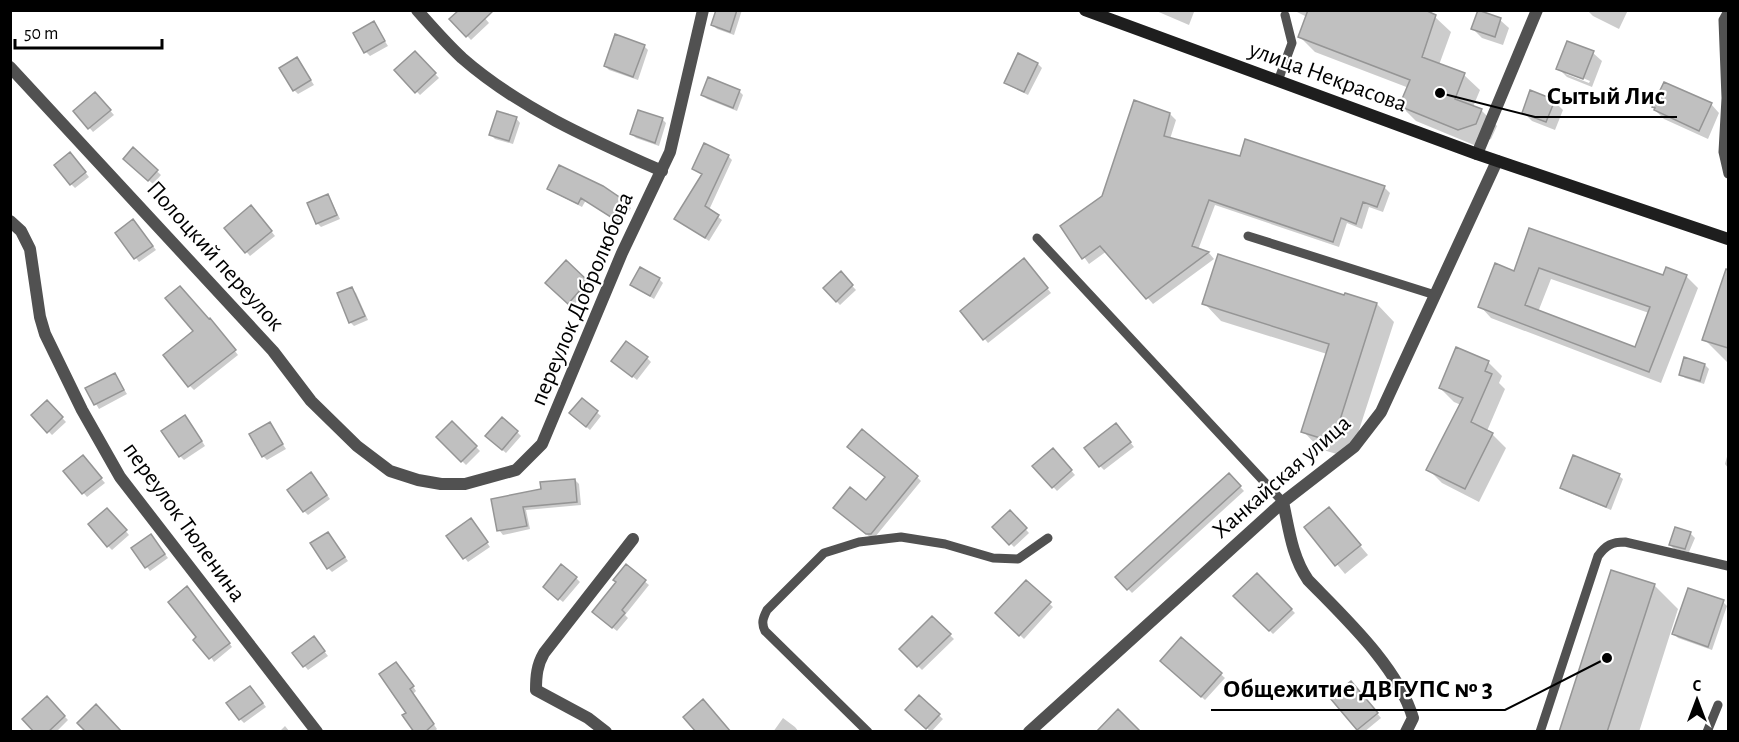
<svg xmlns="http://www.w3.org/2000/svg" width="1739" height="742" font-family="'Alegreya Sans',sans-serif">
  <rect width="100%" height="100%" fill="#fff"/>
  <!-- shadow -->
  <path fill="#0003" fill-rule="evenodd" d="M478 10 489 23 471 40 451 19Z
    M718 10H742L734 35 717 29 713 25Z
    M1154 10H1193L1194 12 1189 25Z
    M1293 10H1422L1435 17 1451 32 1439 65 1464 75 1480 90 1473 107 1481 110 1497 126 1491 139 1474 145 1416 121 1401 106 1409 88 1315 52 1300 37 1307 17Z
    M1587 10H1628L1619 29 1593 16Z
    M1500 20 1509 28 1503 45 1482 38 1473 29Z
    M373 23 388 46 370 56 366 52Z
    M644 46 648 50 638 80 609 70 605 66Z
    M415 53 439 78 420 95 396 70Z
    M1593 53 1602 61 1592 87 1567 77 1558 68ZM1566 71 1590 81 1589 83 1566 74Z
    M1019 55 1038 64 1042 68 1028 95 1010 86 1006 82Z
    M297 59 314 85 298 94 294 90Z
    M739 91 743 95 737 111 707 99 703 95Z
    M95 94 114 115 93 132 75 111Z
    M1554 101 1563 110 1555 130 1532 121 1523 112Z
    M1711 104 1719 113 1708 139 1664 119 1655 110Z
    M1170 114 1176 120 1170 139 1241 158 1384 187 1390 193 1383 212 1369 207 1362 229 1347 223 1339 247 1215 205 1198 250 1209 253 1214 259 1153 304 1107 251 1089 264 1062 226 1103 197Z
    M516 118 520 123 513 144 495 139 491 135Z
    M662 119 666 123 659 146 636 138 632 134Z
    M133 149 161 175 153 184 125 159Z
    M728 156 732 160 709 210 722 220 709 241 676 219 703 175 694 169Z
    M74 158 89 177 75 188 71 184Z
    M549 188H602L631 208 621 224 586 200 582 207 553 192Z
    M327 196 331 200 340 219 321 227 317 223Z
    M255 211 275 236 250 256 226 228Z
    M137 225 156 250 139 262 117 233Z
    M1530 230 1663 277 1686 276 1698 288 1661 383 1491 318 1480 306 1515 273ZM1551 279 1649 313 1636 349 1538 312Z
    M566 262 591 286 572 307 547 283Z
    M1028 264 1051 293 988 343 962 311Z
    M841 274 856 290 840 305 825 289Z
    M659 279 663 283 654 299 631 285Z
    M352 289 356 293 368 320 354 326 350 322Z
    M1719 294 1728 298V363L1704 339Z
    M1345 297 1377 304 1394 322 1350 458 1320 449 1303 431 1327 354 1221 321 1204 303Z
    M209 321 214 324 238 355 194 390 190 386Z
    M647 358 651 362 637 380 617 364Z
    M1488 362 1502 376 1499 383 1505 389 1487 431 1492 434 1506 448 1479 502 1442 483 1428 469 1461 405 1454 402 1440 388Z
    M1705 365 1709 369 1704 384 1685 378 1681 374Z
    M115 375 127 394 99 409 87 389Z
    M582 400 601 416 590 430 575 417Z
    M47 402 66 422 52 435 33 415Z
    M189 421 205 446 184 460 180 456Z
    M452 423 480 451 466 465 438 437Z
    M269 424 286 449 267 460 263 456Z
    M1120 429 1134 447 1104 470 1100 466Z
    M517 432 521 436 506 453 491 440Z
    M1053 450 1075 475 1057 491 1034 466Z
    M1728 453V468L1725 464Z
    M86 461 105 483 87 497 65 471Z
    M1229 475 1244 491 1132 593 1117 577Z
    M1619 476 1623 479 1611 510 1565 491 1561 487Z
    M917 477 921 481 875 537 871 538 839 511 866 502Z
    M315 478 330 499 308 515 304 511Z
    M575 480 579 484 581 505 526 510 530 529 503 535 499 530 493 500 542 491Z
    M1329 509 1368 555 1345 574 1306 527Z
    M1010 512 1029 533 1014 547 994 527Z
    M111 514 129 535 112 550 108 546Z
    M474 524 490 547 468 562 448 536Z
    M1676 529 1691 534 1695 538 1689 552 1674 549 1670 545Z
    M328 533 348 561 332 572 328 568Z
    M154 540 168 558 150 571 147 567Z
    M626 566 649 585 625 615 628 618 617 631 598 616Z
    M1257 575 1295 613 1273 634 1236 596Z
    M576 578 580 582 563 602 549 591Z
    M1026 582 1053 607 1024 639 997 613Z
    M1654 585 1678 609 1639 732H1561Z
    M191 592 232 647 214 662 198 637Z
    M1723 602 1727 606 1712 650 1678 638 1674 634Z
    M932 618 954 639 922 670 901 649Z
    M1181 639 1225 678 1205 700 1162 661Z
    M317 642 328 656 308 670 294 653Z
    M400 667 416 691 413 694 437 729 434 732H416L408 713Z
    M1354 687 1381 718 1364 732H1360L1332 698Z
    M254 691 266 707 244 723 240 719Z
    M919 697 943 719 931 732 907 710Z
    M47 698 68 720 56 732H36Z
    M783 718 795 727 799 732H773Z
    M285 726 290 732H279Z"/>
  <!-- building -->
  <path fill="#c0c0c0" stroke="#959595" stroke-width="1.5" fill-rule="evenodd" d="M459 10H494L466 37 449 19Z
    M716 10H737L730 32 711 25Z
    M1308 10H1425L1436 15 1422 57 1465 73 1455 99 1482 109 1476 124 1458 130 1399 106 1410 80 1298 37Z
    M1478 10 1501 18 1495 37 1471 29Z
    M374 21 385 41 364 53 353 33Z
    M615 34 645 45 633 77 604 66Z
    M1567 41 1594 51 1583 79 1556 69Z
    M415 51 436 73 415 93 394 70Z
    M1018 53 1038 63 1024 92 1004 83Z
    M297 57 311 80 293 91 279 68Z
    M708 77 740 90 733 108 701 95Z
    M1664 82 1712 103 1699 131 1654 110 1655 108 1652 107Z
    M1530 90 1555 100 1546 122 1522 113Z
    M95 92 111 110 88 129 73 111Z
    M1134 100 1170 113 1164 136 1240 156 1245 139 1385 186 1377 207 1363 202 1356 224 1341 218 1333 242 1209 200 1192 246 1209 252 1146 299 1100 246 1082 259 1060 226 1102 196Z
    M638 110 663 118 655 143 630 134Z
    M497 111 517 117 509 141 489 135Z
    M704 143 729 155 705 206 719 215 705 238 674 219 702 174 692 169Z
    M133 147 158 170 148 181 123 159Z
    M70 152 86 172 70 185 54 165Z
    M559 165 603 186 628 203 617 221 581 198 578 204 547 189Z
    M328 194 337 215 316 224 307 203Z
    M251 205 272 231 245 253 224 228Z
    M133 219 153 246 134 259 115 233Z
    M1529 228 1663 275 1666 267 1687 275 1649 372 1478 307 1495 263 1514 271ZM1539 268 1650 307 1635 347 1525 305Z
    M1218 254 1344 295 1345 293 1377 303 1333 442 1301 432 1329 344 1202 304Z
    M1024 258 1048 288 983 340 960 311Z
    M566 260 588 281 568 304 545 283Z
    M640 267 660 278 650 296 630 285Z
    M1726 269 1728 270V348L1702 340Z
    M841 271 853 285 836 302 823 288Z
    M180 286 209 319 210 318 236 350 188 387 163 355 193 331 165 298Z
    M352 287 365 316 349 323 337 293Z
    M626 341 648 357 632 377 611 361Z
    M1456 347 1489 361 1485 371 1492 374 1471 422 1493 433 1465 489 1426 470 1463 398 1439 388Z
    M1684 357 1705 364 1700 381 1679 375Z
    M115 373 124 390 94 405 85 388Z
    M582 398 598 411 586 427 569 413Z
    M47 400 63 417 47 433 31 415Z
    M185 415 202 441 179 457 161 431Z
    M502 417 518 431 502 450 485 436Z
    M452 421 477 446 461 462 436 437Z
    M270 422 283 444 262 457 249 434Z
    M1116 423 1131 442 1099 467 1084 448Z
    M862 429 918 476 871 534H866L833 508 850 487 866 500 885 477 847 447Z
    M1053 448 1072 470 1052 488 1032 466Z
    M83 455 102 478 82 494 63 471Z
    M1573 455 1620 474 1606 507 1560 488Z
    M311 472 327 495 303 512 287 490Z
    M1229 473 1241 486 1127 590 1115 577Z
    M575 479 577 502 523 507 527 526 497 531 491 499 541 489 540 482Z
    M1329 507 1361 545 1335 566 1304 527Z
    M107 508 127 530 107 547 88 524Z
    M1010 510 1027 528 1009 545 992 527Z
    M471 518 488 542 463 559 446 536Z
    M1675 527 1691 532 1685 549 1669 545Z
    M328 532 345 557 327 569 310 543Z
    M151 534 165 554 145 568 131 548Z
    M561 564 577 577 558 600 543 587Z
    M626 564 646 580 622 610 625 613 612 628 592 612 616 582 613 580Z
    M1611 570 1655 584 1607 732H1559Z
    M1257 573 1292 609 1269 631 1233 596Z
    M1026 580 1051 602 1019 636 995 613Z
    M187 586 230 643 209 659 193 640 196 637 168 602Z
    M1688 588 1724 600 1708 647 1672 634Z
    M932 616 951 634 917 667 899 649Z
    M314 636 325 651 303 667 292 653Z
    M1181 637 1222 673 1201 697 1160 661Z
    M396 662 414 686 410 689 434 724 425 732H414L402 715 406 713 379 674Z
    M1351 681 1378 713 1357 730 1330 698Z
    M250 686 263 703 239 720 226 703Z
    M919 695 940 714 926 729 905 710Z
    M47 696 65 716 48 732H34L22 719Z
    M703 699 731 732H696L683 717Z
    M96 704 122 732H86L77 723Z
    M1118 709 1141 732H1096Z"/>
  <g fill="none" stroke-linecap="round" stroke-linejoin="round">
    <!-- lane -->
    <path stroke="#515151" stroke-width="9" d="M1728 11 1723 20 1726 98 1723 152 1728 174
      M1278 81 1292 43 1285 15
      M1248 236 1435 295
      M1037 238 1283 502
      M868 732 765 631C761 623 763 618 767 610L824 553 859 542 901 537 945 544 993 558 1018 559 1048 538
      M1540 732 1598 556C1606 545 1612 542 1625 542L1728 566
      M1707 732 1718 705"/>
    <!-- street -->
    <path stroke="#515151" stroke-width="12" d="M417 10C431 26 446 43 462 58 519 108 592 140 662 171
      M10 67 273 351 311 401 357 446 390 471 418 480 441 484H465L516 470 542 444 622 253 670 152 703 10
      M1477 154 1537 10
      M10 221 21 231 30 249 40 317 45 334 82 410 120 477 317 732
      M1283 502C1289 529 1292 557 1308 580 1345 618 1398 667 1413 718L1406 732
      M606 732 588 718 536 690C536 676 537 665 544 653L633 539
      M1029 732 1283 502 1354 447 1381 412 1497 161"/>
    <!-- secondary -->
    <path stroke="#1e1e1e" stroke-width="12" d="M1085 10 1477 154 1728 239"/>
  </g>
  <g text-anchor="middle" dominant-baseline="central" stroke-width="4.5" stroke-linejoin="round" paint-order="stroke">
    <!-- street labels -->
    <g font-size="24" fill="#000" stroke="#fff">
      <text transform="translate(1328 77) rotate(20)">улица Некрасова</text>
      <text transform="translate(215 256) rotate(48)">Полоцкий переулок</text>
      <text transform="translate(582 299) rotate(-67)">переулок Добролюбова</text>
      <text transform="translate(1282 477) rotate(-41)">Ханкайская улица</text>
      <text transform="translate(184 522) rotate(54)">переулок Тюленина</text>
    </g>
  </g>
  <!-- callouts -->
  <path fill="none" stroke="#000" stroke-width="2" d="M1440 93L1535 117H1677M1607 658L1505 710H1211"/>
  <g fill="#000" stroke="#fff" stroke-width="2">
    <circle cx="1440" cy="93" r="6"/>
    <circle cx="1607" cy="658" r="6"/>
  </g>
  <g font-size="26" text-anchor="middle" font-weight="bold" fill="#000" stroke="#fff" stroke-width="4.5" stroke-linejoin="round" paint-order="stroke">
    <text x="1606" y="104">Сытый Лис</text>
    <text x="1358" y="697">Общежитие ДВГУПС № 3</text>
  </g>
  <!-- border -->
  <rect width="1739" height="742" fill="none" stroke="#000000" stroke-width="24"/>
  <!-- north arrow -->
  <g transform="translate(1697 700)" stroke="#ffffff" stroke-width="4.5" paint-order="stroke">
  <path d="M0-4.5L10 22L0 15L-10 22Z" fill="#000000"/>
  <text y="-9" font-size="16" font-weight="bold" text-anchor="middle" fill="#000000">С</text>
  </g>
  <!-- scale -->
  <path d="M15 39v9h147v-9" fill="none" stroke="#000000" stroke-width="3"/>
  <text x="24" y="39" font-size="18" fill="#000000" stroke="#ffffff" stroke-width="4.5" paint-order="stroke">50 m</text>
</svg>
